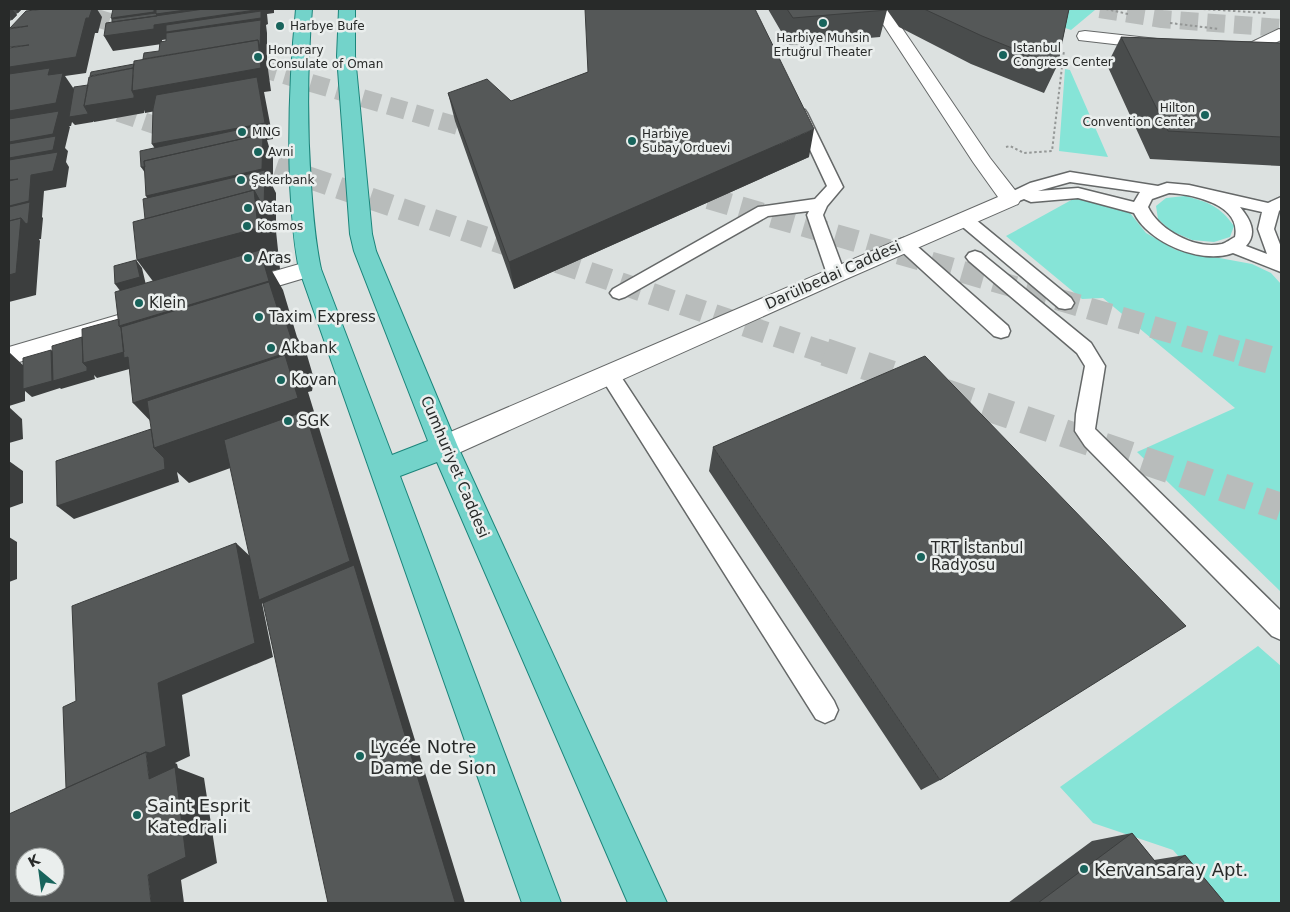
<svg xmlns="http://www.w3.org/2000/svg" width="1290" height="912" font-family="'DejaVu Sans',sans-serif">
  <rect width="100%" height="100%" fill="#dce1e0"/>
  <!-- green -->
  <path fill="#86e4d7" d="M1010 9H1091L1095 10 1071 30Z
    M1065 69 1070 70 1108 157 1059 151Z
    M1185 196C1208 202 1220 206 1234 226L1230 237 1214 242 1192 240 1171 231 1158 219 1156 206 1166 198Z
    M1075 198 1130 213 1146 233 1176 250 1252 264 1271 273 1281 284V592L1137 452 1235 408 1103 298 1082 299 1006 236Z
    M1258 646 1281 666V903H1219L1173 850 1093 823 1060 787Z"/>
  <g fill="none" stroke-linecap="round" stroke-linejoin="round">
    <!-- secondary-tunnel -->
    <path stroke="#b8bcbb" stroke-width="18" stroke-dasharray="18 9" stroke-linecap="butt" d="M1100 9 1162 19 1281 28"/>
    <!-- primary-tunnel-far2 -->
    <path stroke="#b8bcbb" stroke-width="18" stroke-dasharray="18 9" stroke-linecap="butt" d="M66 9 147 33
      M233 60 492 136
      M93 104 187 136
      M237 153 249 157"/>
    <!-- primary-tunnel-far1 -->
    <path stroke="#b8bcbb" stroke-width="22" stroke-dasharray="22 11" stroke-linecap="butt" d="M245 156 829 354
      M677 189 1246 354"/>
    <!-- primary-tunnel -->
    <path stroke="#b8bcbb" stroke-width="28" stroke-dasharray="28 14" stroke-linecap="butt" d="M825 352 1281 507
      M1242 352 1281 363"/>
    <!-- lane casing -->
    <g stroke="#656868" stroke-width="3">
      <path id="lane" d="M800 109 805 110 807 113 843 187 827 206 823 215 845 274 842 278 836 280 830 278 827 274 807 215 809 211 768 216 625 297 619 299 613 297 610 293 613 289 758 207 815 199 827 186 793 113 795 110Z
        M1070 172 1158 186 1167 183 1189 185 1268 203 1281 197V209L1279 211 1274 229 1281 247V272L1233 253C1201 265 1148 242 1134 213L1078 198 1031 202 1024 199 1011 204 1005 203 1003 199 1005 195 1030 183ZM1070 182 1140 192 1134 202 1078 188 1038 191ZM1169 193C1191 194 1242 204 1235 237 1231 239 1226 243 1222 244 1195 250 1159 230 1148 207L1152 199ZM1240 207 1262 212 1258 229 1267 254 1246 246C1258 233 1250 219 1240 207Z
        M964 214 970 215 1071 298 1074 303 1071 308 1065 309 1059 308 958 223 956 219 958 215Z
        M904 238 910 240 1008 326 1010 331 1008 336 1001 338 994 336 898 248 895 244 898 240Z
        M975 251 981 253 1091 343 1105 366 1095 429 1281 611V640L1272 636 1085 446 1075 431 1076 414 1085 366 1077 353 969 261 966 257 969 253Z
        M609 367 616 369 834 701 838 710 834 719 825 723 816 719 602 379 599 374 602 369Z"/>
    </g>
    <!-- street casing -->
    <g stroke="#656868" stroke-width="2">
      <path id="street" d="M873 9H889L990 158 1018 194 1021 199 1018 204 844 280 454 455 444 458 434 455 430 447 434 439 998 197 973 162Z
        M1279 29 1281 30V40L1263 49 1232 54 1226 53 1224 49 1226 45 1252 42Z
        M1085 31 1157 39 1163 40 1165 44 1163 48 1157 49 1079 40 1077 36 1079 32Z
        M310 261 318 264 321 269 318 274 241 297 233 295 229 289 233 283Z
        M118 315 127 318 130 324 127 330 9 365V347Z"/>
    </g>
    <!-- primary casing -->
    <g stroke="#1c857b" stroke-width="2">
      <path id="primary" d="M296 9H312C307 68 307 126 311 185 313 214 315 241 321 269L392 455 428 441 354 251 350 234 337 56 339 9H355V56L372 234 376 251 458 447 667 903H628L437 462 400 476 561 903H522L299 269C293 241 292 214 290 185 288 126 290 68 296 9Z"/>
    </g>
    <!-- path -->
    <path stroke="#949796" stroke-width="2" stroke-dasharray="2.5 2.5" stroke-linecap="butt" d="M1106 9 1128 14
      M1203 9 1266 13
      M1170 23 1219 29
      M1006 147 1010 146 1024 153 1052 151 1064 50"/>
    <!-- lane -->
    <use href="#lane" fill="#fff" fill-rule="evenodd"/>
    <!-- street -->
    <use href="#street" fill="#fff" fill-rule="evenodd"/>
    <!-- primary -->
    <use href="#primary" fill="#73d3ca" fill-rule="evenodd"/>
  </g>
  <!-- wall -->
  <path fill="#494c4c" d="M9 9H22L18 13 16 14 17 15 12 20 9 21Z
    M768 9H1069L1057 66 1044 93 971 64 899 27 887 10 880 37 789 45Z
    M1121 37 1281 43V166L1150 159 1107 65Z
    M588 72 809 157 514 289 455 121 448 93 511 101Z
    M713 447 940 780 921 790 709 471Z
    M1132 833 1154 860 1185 855 1225 903H1008L1092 841Z"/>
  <!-- shaded-wall -->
  <path fill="#3c3e3e" d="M10 9H12L17 15 12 20 9 15V10Z
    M15 9H22L18 13Z
    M92 9H97L102 17 98 33H95L86 73 65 76 78 95 84 106 258 40 261 34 169 39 162 40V44L113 51 104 36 116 26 111 18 154 9H274V13L267 14 268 24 266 25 267 33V62L271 91 264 92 273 139 267 140 270 150 273 157V187L276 193V231L280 269 272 271 283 290 297 337 307 355 314 379 312 391 308 392 465 903H454L280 618 262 603 273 657 182 695 190 756 175 763 177 764 178 768 204 778 217 863 181 880 184 903H151L148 875 149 779 146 752 158 683 236 543 254 560 313 438 189 483 177 472 179 482 74 519 57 506 154 448 160 431 133 403V368L97 378 94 375 95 379 61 389 60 388 32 397 25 391V401L9 406V352L25 367 51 350 59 357 83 363 119 326 167 300 137 260 161 219 146 196 152 183 141 167 162 160 152 144 260 92 145 113 144 110V113L94 122 93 121V122L75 125 72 122 71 126H69L70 127 65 148 68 151 66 162 69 167 66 187 44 191 42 217 43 218 41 239H39L40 241 36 295 9 302V67L86 18Z
    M814 129 809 157 514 289 509 262Z
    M136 260 142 268 146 285 121 292 115 284Z
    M9 407 22 419 23 439 9 443Z
    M9 461 23 471V503L9 508Z
    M9 537 17 542V579L9 582Z"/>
  <!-- building -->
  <path fill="#555858" stroke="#3c3e3e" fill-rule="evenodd" d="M44 9H92L89 18H86L76 57 9 67V48L29 45 9 47V29L28 26 10 28 26 11Z
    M113 9H154V12L111 18Z
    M156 9H193L156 14Z
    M204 9H262L154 25V29L104 36 106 23Z
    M585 9H755L814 129 509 262 448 93 487 79 511 101 588 72Z
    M787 9H887V10L793 18Z
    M924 9H1069L1057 66 982 36Z
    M261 11V18L166 32V25Z
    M156 13 157 16 112 22V19Z
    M261 20 260 47 258 40 143 59 144 53 159 51 160 42 166 41V33Z
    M1121 37 1281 43V137L1168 131Z
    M258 40 261 68 132 91 134 61Z
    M134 64 133 68 90 76 91 72Z
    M50 68 48 75 63 73 56 103 9 111V74Z
    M133 68 132 91 134 95V98L84 106 89 77Z
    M257 77 265 123 152 144 153 109 156 95Z
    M88 85 84 106 88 113V114L69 117 74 87Z
    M59 111 53 134 9 142V119Z
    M260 125 263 134 144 161 145 167H141L140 151Z
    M263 134 262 169 146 196 144 161Z
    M56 136 53 150 9 158V144Z
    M58 152 53 171 31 175 29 201 9 206V181L18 179 9 180V160Z
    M265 170 264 208 254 190 145 219 143 199Z
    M254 190 258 228 137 260 133 222Z
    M30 202 28 223 26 224 21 218 9 221V207Z
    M21 218 16 273 9 275V221Z
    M260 250 269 281 119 326 115 292Z
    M136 260 140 277 115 284 114 266Z
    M269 282 278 310 284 316 292 341 289 352 133 403 128 357 124 358 121 327Z
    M119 319V326L121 328 124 352 83 363 82 329Z
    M82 337 83 363 87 367V371L53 381 52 346Z
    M51 350 52 381 23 389V358Z
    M285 355 298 398 154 448 147 401Z
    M925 356 1186 626 940 780 713 447Z
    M305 411 350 561 259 600 224 440Z
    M151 429 154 448 164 458 165 469 57 506 56 461Z
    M236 543 255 643 158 683 166 746 150 753 146 752 66 788 63 707 76 701 72 606Z
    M354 565 455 902 454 903H328L263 603Z
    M146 752 149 779 175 767 186 857 148 875 151 903H9V814ZM25 857H55V887H25Z
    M1132 833 1163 871 1185 855 1225 903H1038Z"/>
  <!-- markers -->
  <g fill="#18645c" stroke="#eaeeed" stroke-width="2">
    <circle cx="823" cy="23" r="5"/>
    <circle cx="280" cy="26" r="5"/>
    <circle cx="1003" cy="55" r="5"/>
    <circle cx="258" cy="57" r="5"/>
    <circle cx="1205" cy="115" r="5"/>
    <circle cx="242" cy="132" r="5"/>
    <circle cx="632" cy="141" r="5"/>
    <circle cx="258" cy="152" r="5"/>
    <circle cx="241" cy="180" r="5"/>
    <circle cx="248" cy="208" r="5"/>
    <circle cx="247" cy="226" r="5"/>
    <circle cx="248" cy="258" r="5"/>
    <circle cx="139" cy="303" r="5"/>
    <circle cx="259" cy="317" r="5"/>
    <circle cx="271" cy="348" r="5"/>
    <circle cx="281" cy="380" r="5"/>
    <circle cx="288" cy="421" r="5"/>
    <circle cx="921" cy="557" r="5"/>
    <circle cx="360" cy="756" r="5"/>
    <circle cx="137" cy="815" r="5"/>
    <circle cx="1084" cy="869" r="5"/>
  </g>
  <g text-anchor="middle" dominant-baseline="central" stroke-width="5" stroke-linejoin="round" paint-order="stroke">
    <!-- far-poi labels -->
    <g font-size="12" fill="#282a29" stroke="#eaeeed" text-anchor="start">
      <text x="290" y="26">Harbye Bufe</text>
      <text x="823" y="38" text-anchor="middle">Harbiye Muhsin<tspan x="823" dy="14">Ertuğrul Theater</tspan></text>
      <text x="1013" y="48">Istanbul<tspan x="1013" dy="14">Congress Center</tspan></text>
      <text x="268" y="50">Honorary<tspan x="268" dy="14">Consulate of Oman</tspan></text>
      <text x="1195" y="108" text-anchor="end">Hilton<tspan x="1195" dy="14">Convention Center</tspan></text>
      <text x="252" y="132">MNG</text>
      <text x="642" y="134">Harbiye<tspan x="642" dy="14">Subay Orduevi</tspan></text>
      <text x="268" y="152">Avni</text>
      <text x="251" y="180">Şekerbank</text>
      <text x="258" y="208">Vatan</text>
      <text x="257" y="226">Kosmos</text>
    </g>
    <!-- poi labels -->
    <g font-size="15" fill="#282a29" stroke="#eaeeed" text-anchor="start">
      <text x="258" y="258">Aras</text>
      <text x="149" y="303">Klein</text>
      <text x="269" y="317">Taxim Express</text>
      <text x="281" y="348">Akbank</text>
      <text x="291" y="380">Kovan</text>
      <text x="298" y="421">SGK</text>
      <text x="931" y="548">TRT İstanbul<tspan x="931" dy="17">Radyosu</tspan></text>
    </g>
    <!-- street labels -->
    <g font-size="15" fill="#282a29" stroke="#eaeeed">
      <text transform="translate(833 275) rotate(-24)">Darülbedai Caddesi</text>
      <text transform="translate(455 467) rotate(67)">Cumhuriyet Caddesi</text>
    </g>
    <!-- near-poi labels -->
    <g font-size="18" fill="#282a29" stroke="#eaeeed" text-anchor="start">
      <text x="370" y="746">Lycée Notre<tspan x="370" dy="21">Dame de Sion</tspan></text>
      <text x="147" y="805">Saint Esprit<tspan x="147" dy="21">Katedrali</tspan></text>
      <text x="1094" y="869">Kervansaray Apt.</text>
    </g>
  </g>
  <!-- border -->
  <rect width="1290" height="912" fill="none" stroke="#282a29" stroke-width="20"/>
  <!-- north arrow -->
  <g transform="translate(40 872) rotate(331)"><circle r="24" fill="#eaeeed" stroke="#9ca09f"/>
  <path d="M0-4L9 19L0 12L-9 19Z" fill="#18645c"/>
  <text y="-8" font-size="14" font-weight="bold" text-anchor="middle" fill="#282a29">K</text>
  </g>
</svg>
